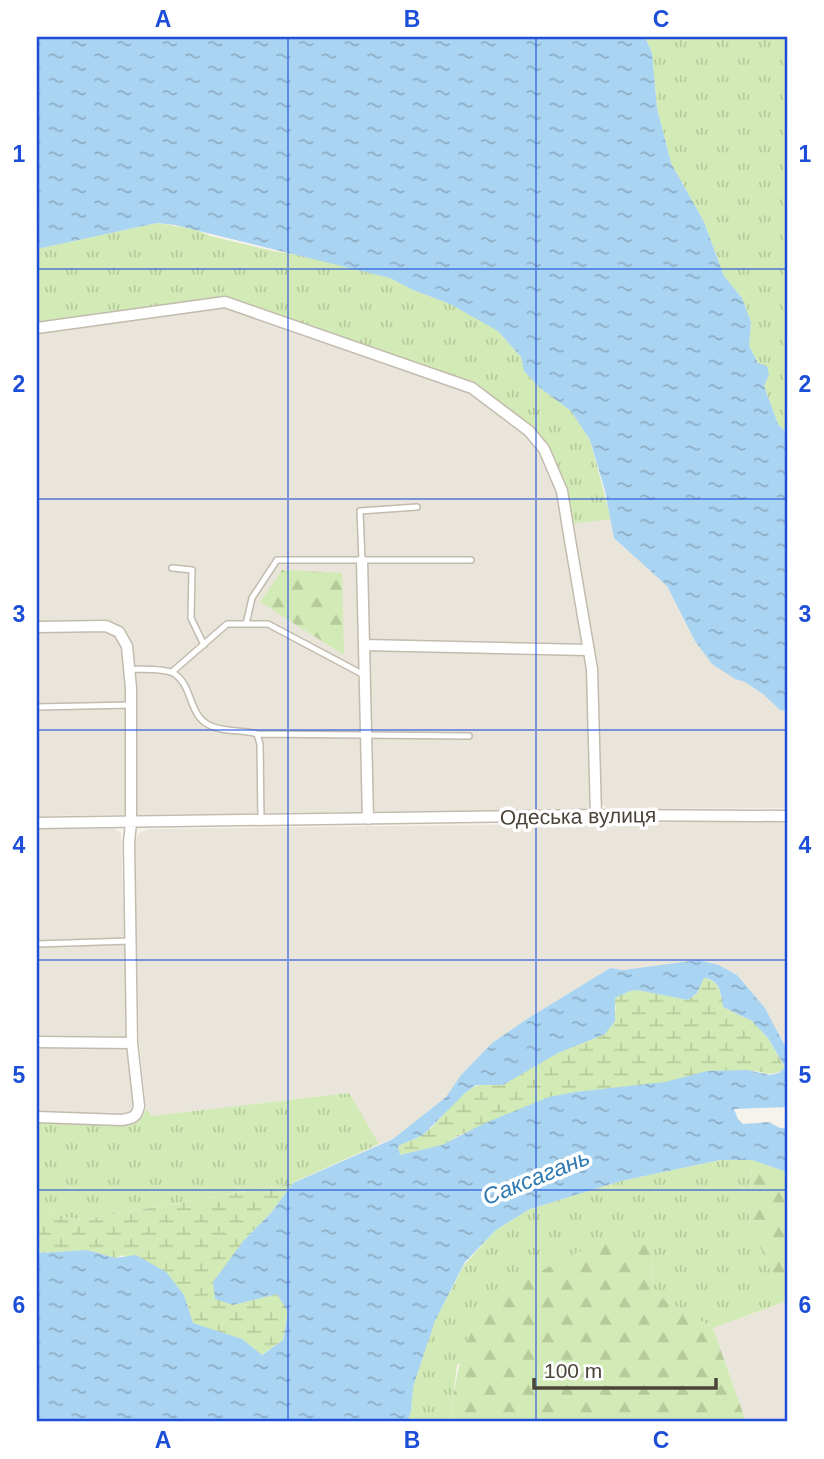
<svg xmlns="http://www.w3.org/2000/svg" width="824" height="1459" font-family="Helvetica,sans-serif">
  <defs>
    <pattern id="grass-tufts" width="24" height="20" patternUnits="userSpaceOnUse" patternTransform="scale(1.75)"><rect width="24" height="20" fill="#d2eab5"/><path d="M3 7l-1-3M5 7V3M7 7l1-3M15 17l-1-3M17 17v-4M19 17l1-3" fill="none" stroke="#b6ca9c"/></pattern>
    <pattern id="forest-firs" width="22" height="20" patternUnits="userSpaceOnUse" patternTransform="scale(1.75)"><rect width="22" height="20" fill="#d2eab5"/><path d="M5 1l3.5 6h-7zM16 11l3.5 6h-7z" fill="#b6ca9c"/></pattern>
    <pattern id="wetland-marsh" width="20" height="14" patternUnits="userSpaceOnUse" patternTransform="scale(1.75)"><rect width="20" height="14" fill="#d2eab5"/><path d="M1 5h8M5 5V1M11 12h8M15 12V8" fill="none" stroke="#b6ca9c"/></pattern>
    <pattern id="water-ripples" width="26" height="14" patternUnits="userSpaceOnUse" patternTransform="scale(1.75)"><rect width="26" height="14" fill="#a9d4f2"/><path d="M2 4q2-2 4 0t4 0M15 11q2-2 4 0t4 0" fill="none" stroke="#8caec5"/></pattern>
  </defs>
  <rect width="100%" height="100%" fill="#f6f3ec"/>
  <!-- residential -->
  <path fill="#eae5da" d="M225 308 470 391 526 434 540 451 557 491 587 670 591 804 587 809 37 816V333Z
    M611 519 614 538 667 586 695 641 704 652 735 679 745 682 763 694 780 710 787 711V808L608 809 600 803 597 670 572 524Z
    M776 821 787 823V1050L765 1008 737 975 719 965 698 960 623 970 610 968 527 1019 492 1043 461 1075 446 1097 393 1139 379 1144 348 1093 152 1116 146 1109 139 1040 134 844 139 833 149 829Z
    M37 829H115L121 833 127 1040 134 1103 130 1113 122 1116 37 1113Z
    M787 1301V1422H746L713 1328Z"/>
  <!-- grass -->
  <path fill="url(#grass-tufts)" d="M645 37H787V433L778 424 764 386 769 375 758 363 749 346 751 322 742 298 724 276 704 222 671 163 657 108 652 53Z
    M157 223 194 229 211 236 273 251 312 257 390 278 413 290 450 304 485 322 498 331 521 357 524 371 540 388 571 411 590 440 611 519 572 524 567 488 548 447 474 385 227 297 37 323V249Z
    M349 1093 379 1144 292 1183 82 1220 37 1211V1123L124 1126C136 1123 142 1121 146 1109L152 1116Z
    M720 1160H752L749 1221 784 1302 713 1328 652 1292 653 1252 457 1365 450 1422H407L411 1412 413 1387 435 1321 464 1265 496 1230 530 1209 621 1181Z"/>
  <!-- forest -->
  <path fill="url(#forest-firs)" d="M282 570 342 573 344 655 260 602Z
    M752 1160 787 1172V1301L784 1302 749 1221Z
    M640 1238 653 1251 652 1292 713 1328 746 1422H450C455 1387 458 1355 476 1324 494 1293 578 1247 613 1240 621 1238 631 1238 640 1238Z"/>
  <!-- wetland -->
  <path fill="url(#wetland-marsh)" d="M704 978C720 980 721 994 723 1007L752 1021 768 1038 785 1068C775 1076 769 1074 756 1071L635 1087 575 1092 462 1134 442 1145 400 1156 398 1146C406 1142 416 1139 424 1134 446 1118 464 1077 495 1085L558 1053 605 1034 616 1009 614 998 630 991 637 990 688 1000 697 993Z
    M293 1183 270 1214 244 1240 233 1305 277 1294 288 1311 283 1340 261 1355 242 1339 193 1324 184 1295 123 1255 115 1258 87 1250 37 1253V1211L82 1220Z"/>
  <!-- water -->
  <path fill="url(#water-ripples)" fill-rule="evenodd" d="M37 37H645L652 53 657 108 671 163 704 222 724 276 742 298 751 322 749 346 758 363 767 366 769 375 764 386 778 424 787 433V711L780 710 763 694 745 682 735 679 712 664 695 641 667 586 614 538 605 491 590 440 571 411 540 388 524 371 521 357 498 331 450 304 413 290 390 278 175 225 157 223 37 249Z
    M698 960 719 965 737 975 765 1008 787 1050V1107L734 1109 738 1119 743 1124 769 1122 780 1128H787V1172L752 1160H720L621 1181 530 1209 496 1230 465 1262 435 1321 413 1387 411 1412 407 1422H37V1253L87 1250 115 1258 136 1255 166 1272 184 1295 193 1323 242 1339 262 1355 283 1340 288 1312 277 1294 233 1305 215 1299 213 1282 244 1240 270 1214 293 1183 393 1139 446 1097 461 1075 492 1043 527 1019 610 968 623 970ZM704 978C720 979 721 994 723 1007L752 1021 768 1038 785 1067 779 1073 770 1075 748 1070 707 1071 665 1082 575 1092 549 1097 485 1123 442 1145 400 1155 398 1146 423 1135 465 1093 476 1085H503L558 1053 605 1034 615 1021V998L630 991 637 990 688 1000 697 993Z"/>
  <g fill="none" stroke-linecap="round" stroke-linejoin="round">
    <!-- service casing -->
    <g stroke="#c2bbae" stroke-width="8">
      <path id="service" d="M362 561 360 511 417 507
        M172 568 192 570 191 618 204 645
        M246 624 252 598 277 560H471
        M129 669C141 670 162 668 173 673 193 684 188 715 209 725 224 733 242 729 257 734L260 744 261 820
        M172 672 227 624H268L364 675
        M37 707 131 705
        M257 734 469 736
        M37 944 130 941"/>
    </g>
    <!-- minor casing -->
    <g stroke="#c2bbae" stroke-width="13">
      <path id="minor" d="M37 328 225 302 472 388 529 431 544 449 562 491 570 540 592 669 596 815
        M362 561 364 645 588 650
        M37 627 106 626 119 632 127 646 131 688V823L129 842 132 1043 139 1106C137 1117 133 1118 122 1120L37 1117
        M364 645 368 819
        M37 823 596 815 787 816
        M37 1042 132 1043"/>
    </g>
    <!-- service -->
    <use href="#service" stroke="#fff" stroke-width="5"/>
    <!-- minor -->
    <use href="#minor" stroke="#fff" stroke-width="10"/>
  </g>
  <!-- grid -->
  <path fill="none" stroke="#1d4ed8" stroke-width="2" stroke-opacity="0.55" d="M288 37V1422M536 37V1422M37 269H787M37 499H787M37 730H787M37 960H787M37 1190H787"/>
  <g text-anchor="middle" dominant-baseline="central" stroke-width="7" stroke-linejoin="round" paint-order="stroke">
    <!-- street labels -->
    <g font-size="21" fill="#4b4439" stroke="#fff">
      <text transform="translate(578 816) rotate(-1)">Одеська вулиця</text>
    </g>
    <!-- water labels -->
    <g font-size="23" font-style="italic" fill="#2e7ab2" stroke="#fff">
      <text transform="translate(536 1177) rotate(-22)">Саксагань</text>
    </g>
  </g>
  <!-- border -->
  <rect width="824" height="1459" fill="none" stroke="#ffffff" stroke-width="77"/>
  <!-- scale -->
  <path d="M534 1378v10h182v-10" fill="none" stroke="#4b4439" stroke-width="3.5"/>
  <text x="544" y="1378" font-size="21" fill="#4b4439" stroke="#ffffff" stroke-width="5" paint-order="stroke">100 m</text>
  <rect x="38" y="38" width="748" height="1382" fill="none" stroke="#1d4ed8" stroke-width="2.5"/>
  <g font-size="23" text-anchor="middle" font-weight="bold" fill="#1d4ed8">
    <text x="163" y="27">A</text>
    <text x="412" y="27">B</text>
    <text x="661" y="27">C</text>
    <text x="19" y="162">1</text>
    <text x="805" y="162">1</text>
    <text x="19" y="392">2</text>
    <text x="805" y="392">2</text>
    <text x="19" y="622">3</text>
    <text x="805" y="622">3</text>
    <text x="19" y="853">4</text>
    <text x="805" y="853">4</text>
    <text x="19" y="1083">5</text>
    <text x="805" y="1083">5</text>
    <text x="19" y="1313">6</text>
    <text x="805" y="1313">6</text>
    <text x="163" y="1448">A</text>
    <text x="412" y="1448">B</text>
    <text x="661" y="1448">C</text>
  </g>
</svg>
